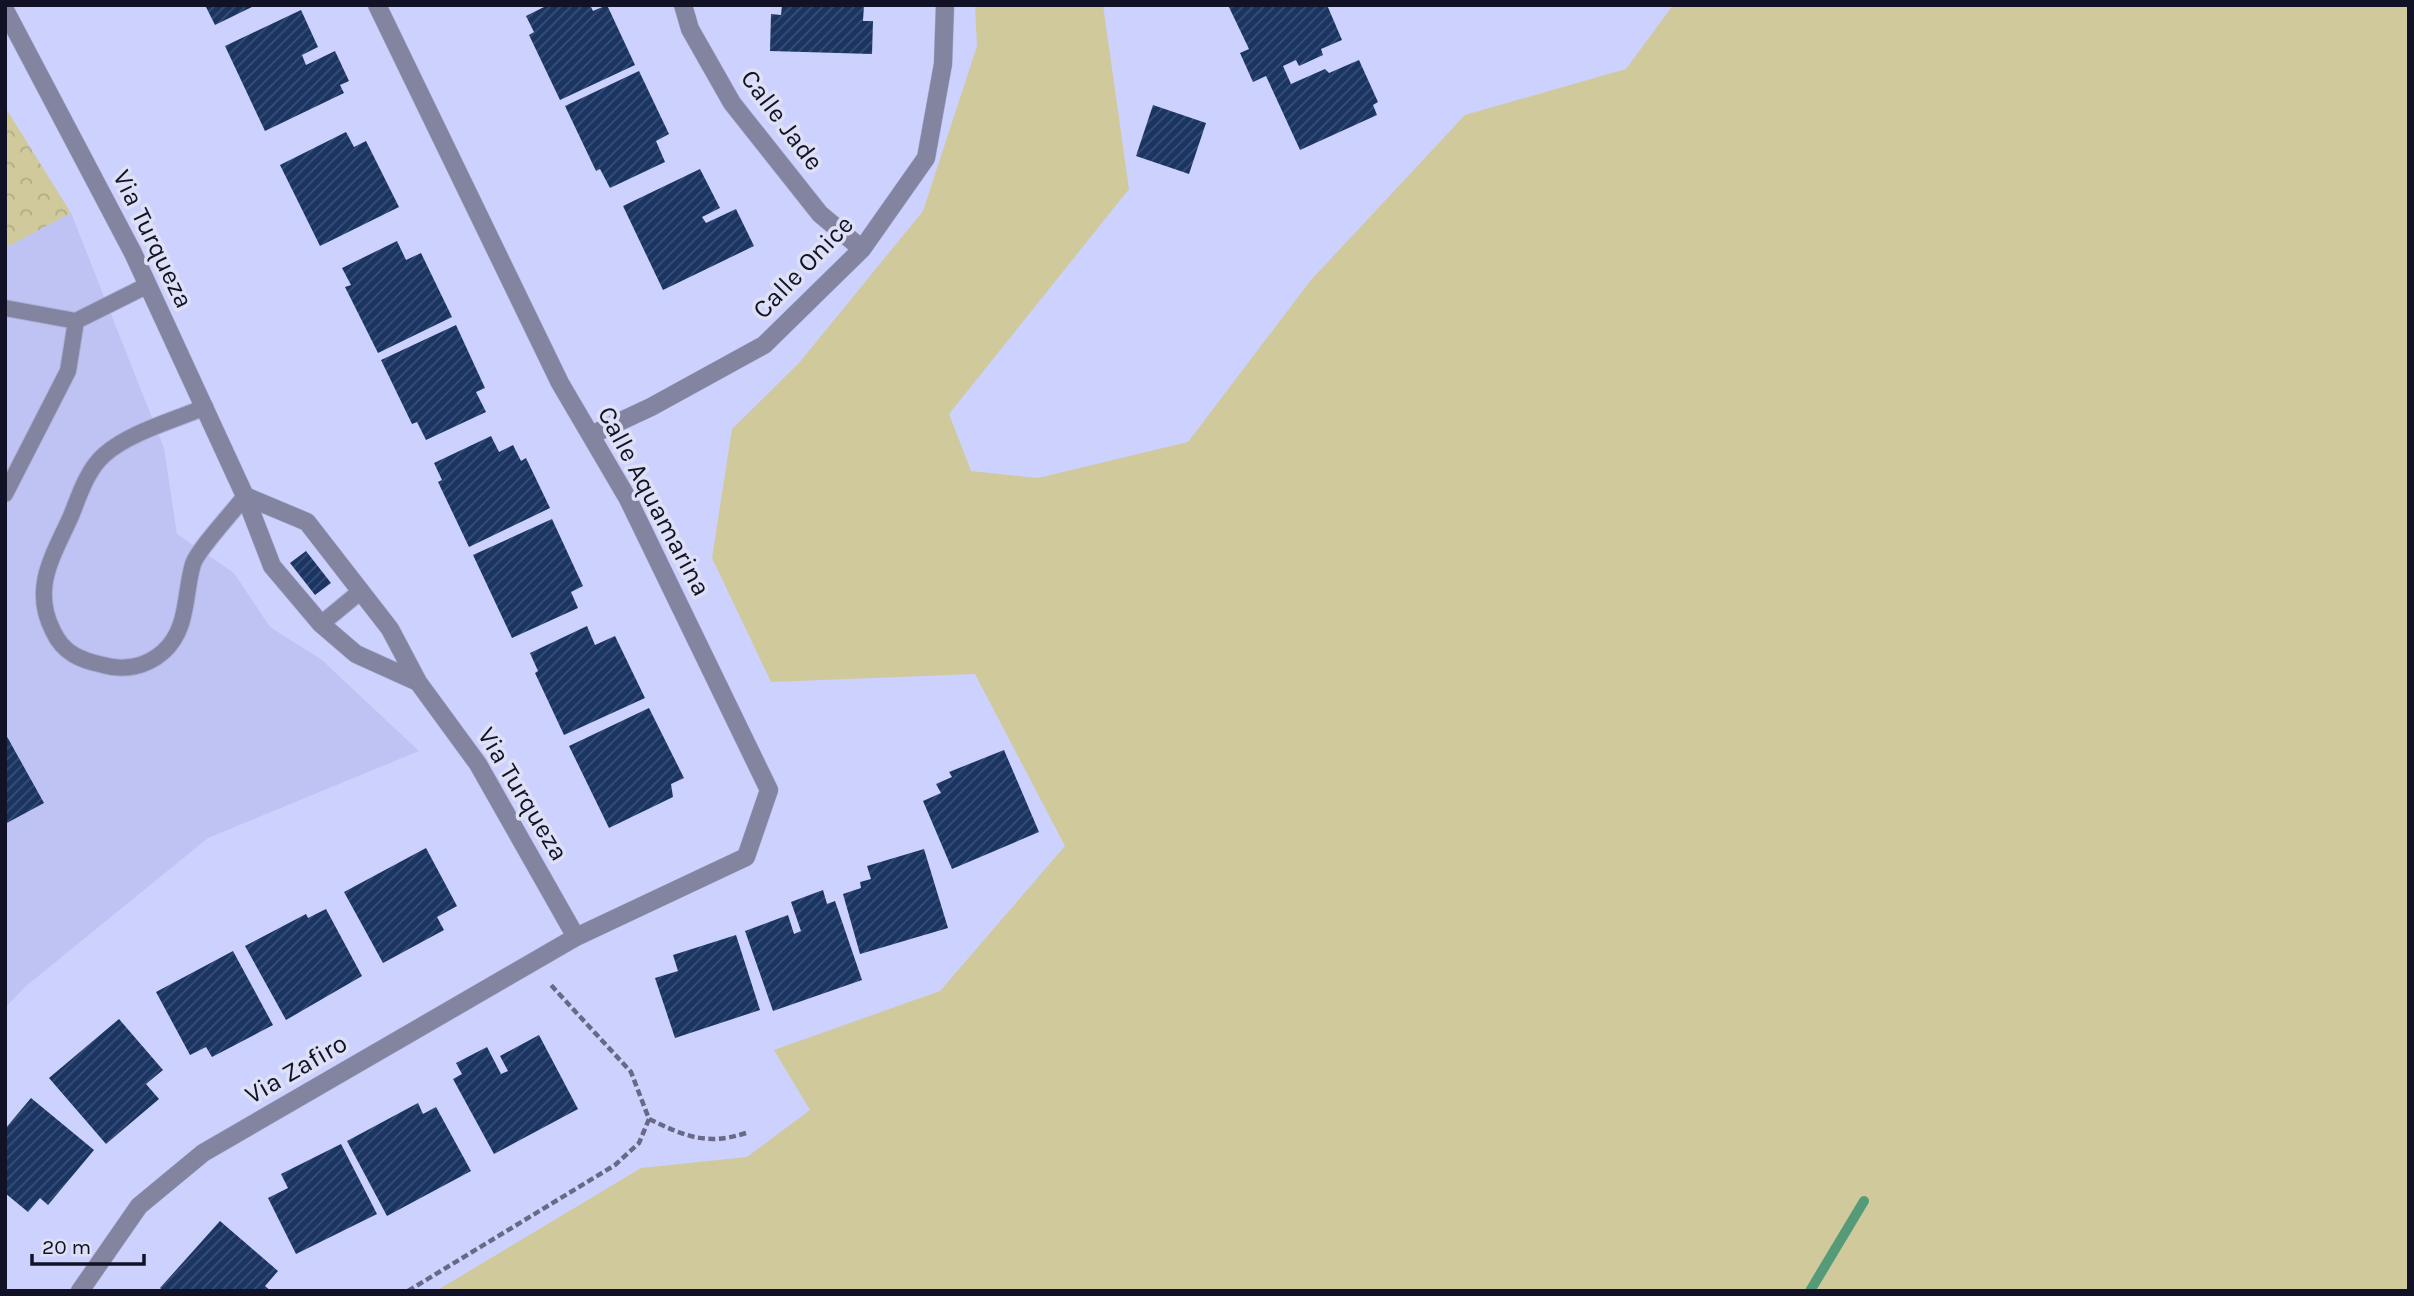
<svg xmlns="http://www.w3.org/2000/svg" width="2414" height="1296" font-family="Karla,sans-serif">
  <defs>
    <pattern id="park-crowns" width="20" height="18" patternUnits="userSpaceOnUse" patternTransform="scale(1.75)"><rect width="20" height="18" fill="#d0c99b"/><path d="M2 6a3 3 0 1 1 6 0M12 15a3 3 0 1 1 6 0" fill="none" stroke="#b2ac85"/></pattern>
    <pattern id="building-hatch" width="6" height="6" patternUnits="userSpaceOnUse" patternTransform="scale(1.75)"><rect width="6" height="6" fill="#1b3563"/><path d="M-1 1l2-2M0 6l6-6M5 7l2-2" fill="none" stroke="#3a4f75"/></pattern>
  </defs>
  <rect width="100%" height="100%" fill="#cdd1fd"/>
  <!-- built -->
  <path fill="#bfc3f4" d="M71 213 164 448 177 534 234 573 270 627 322 660 419 751 208 838 26 986 5 1008V248Z"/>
  <!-- grass -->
  <path fill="#d0c99b" d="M975 5H1103L1129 189 949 414 971 471 1038 478 1188 442 1311 280 1465 115 1626 69 1673 5H2409V1291H436L641 1168 747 1157 810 1110 774 1050 940 991 1065 846 975 674 771 682 712 558 732 429 799 363 923 211 977 46Z"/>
  <!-- park -->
  <path fill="url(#park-crowns)" d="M5 107 71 213 5 248Z"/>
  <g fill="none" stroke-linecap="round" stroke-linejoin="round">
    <!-- stream -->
    <path stroke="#569b79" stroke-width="10" d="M1810 1291 1864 1201"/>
  </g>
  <!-- building -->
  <path fill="url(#building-hatch)" d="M205 5H256L215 25Z
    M548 5H590L593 11 607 5 635 65 560 100 529 35 534 32 526 16Z
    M782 5H864L863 21H873L872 54 770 51 771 14 781 15Z
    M1228 5H1327L1342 40 1321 49 1323 55 1299 66 1296 60 1283 66 1291 84 1325 69 1329 73 1359 60 1378 102 1373 105 1377 115 1300 150 1266 76 1253 82 1240 53 1249 49Z
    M301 10 318 47 302 55 306 65 335 51 349 81 340 85 344 93 265 131 225 46Z
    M639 71 669 134 656 141 665 162 610 188 600 169 596 171 565 106Z
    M1153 105 1206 123 1189 174 1136 156Z
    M346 132 354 147 366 141 399 207 320 246 280 165Z
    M700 169 720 208 702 217 706 223 736 209 754 246 663 290 623 206Z
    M397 241 406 260 421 253 452 317 378 353 345 287 351 285 342 268Z
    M456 325 485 388 476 392 486 412 426 440 417 422 412 424 381 360Z
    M491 436 499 452 513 445 521 461 526 458 550 508 469 547 438 482 442 480 434 463Z
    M552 519 583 586 571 592 578 608 512 638 473 555Z
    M306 551 331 583 315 595 290 563Z
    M587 626 595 645 615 636 645 698 564 735 535 673 538 671 530 653Z
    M649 708 684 778 671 784 673 797 609 828 569 746Z
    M5 733 44 803 5 824Z
    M1004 750 1039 832 952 869 923 801 941 793 936 784 952 777 949 772Z
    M426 848 457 906 437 917 444 930 383 963 344 892Z
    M924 849 948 928 860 954 843 894 861 888 860 882 871 879 867 866Z
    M823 890 827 904 835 901 862 980 773 1011 745 931 788 915 794 934 801 931 791 902Z
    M326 909 362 976 286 1020 245 946 306 914 308 918Z
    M736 935 760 1010 675 1038 655 978 678 971 673 955Z
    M233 951 273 1025 212 1057 206 1047 190 1055 156 992Z
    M119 1019 163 1070 146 1084 159 1099 106 1144 49 1078Z
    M539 1035 578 1109 494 1154 453 1079 462 1074 456 1063 487 1047 501 1074 508 1071 500 1056Z
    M31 1098 94 1150 48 1205 40 1198 28 1212 5 1193V1129Z
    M418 1103 423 1114 436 1107 471 1171 387 1216 347 1141Z
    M341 1144 377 1214 296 1254 268 1198 288 1188 281 1174Z
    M220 1221 278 1271 265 1286 271 1291H163L160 1288Z"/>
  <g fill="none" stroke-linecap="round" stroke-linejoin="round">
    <!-- service casing -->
    <g stroke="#abafd6" stroke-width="18">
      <path id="service" d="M5 308 76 321 148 285
        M205 407C173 421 130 432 104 455 87 470 79 496 71 516 53 556 31 588 53 631 63 653 80 660 103 665 124 671 146 667 163 652 189 629 184 594 193 564 198 549 234 511 245 496
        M5 494 68 371 76 321
        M321 624 361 591"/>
    </g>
    <!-- minor casing -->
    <g stroke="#abafd6" stroke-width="19">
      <path id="minor" d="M683 5 690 29 732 103 820 214 862 249
        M5 10 133 253 245 496 272 566 321 624 356 654 418 682
        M591 435 651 407 764 345 862 249 926 158 943 64 945 5
        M245 496 307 522 390 629 418 682 478 764 576 937
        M80 1291 139 1206 203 1153 576 937 746 857 769 790 628 499 560 383 377 5"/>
    </g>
    <!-- path -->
    <path stroke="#676987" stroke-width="4.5" stroke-dasharray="7 3.5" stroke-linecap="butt" d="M649 1119C685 1136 706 1146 746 1133
      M408 1291 615 1165 639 1143 649 1119 631 1072 550 984"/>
    <!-- service -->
    <use href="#service" stroke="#8385a0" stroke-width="16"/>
    <!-- minor -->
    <use href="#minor" stroke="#8385a0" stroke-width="18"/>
  </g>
  <g text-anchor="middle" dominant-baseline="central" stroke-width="7" stroke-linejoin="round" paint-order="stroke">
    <!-- street labels -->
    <g font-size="26" fill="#121226" stroke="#dee0f6">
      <text transform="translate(782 120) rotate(53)">Calle Jade</text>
      <text transform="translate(153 239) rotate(64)">Via Turqueza</text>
      <text transform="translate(803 267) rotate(-46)">Calle Onice</text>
      <text transform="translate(654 501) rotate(62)">Calle Aquamarina</text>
      <text transform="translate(523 794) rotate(59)">Via Turqueza</text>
      <text transform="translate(296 1069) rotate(-30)">Via Zafiro</text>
    </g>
  </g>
  <!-- border -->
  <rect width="2414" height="1296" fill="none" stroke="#121226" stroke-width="14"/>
  <!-- scale -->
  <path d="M32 1254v10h112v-10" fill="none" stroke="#121226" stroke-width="3.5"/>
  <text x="42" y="1254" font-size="21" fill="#121226" stroke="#dee0f6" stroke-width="5" paint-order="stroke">20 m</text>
</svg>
